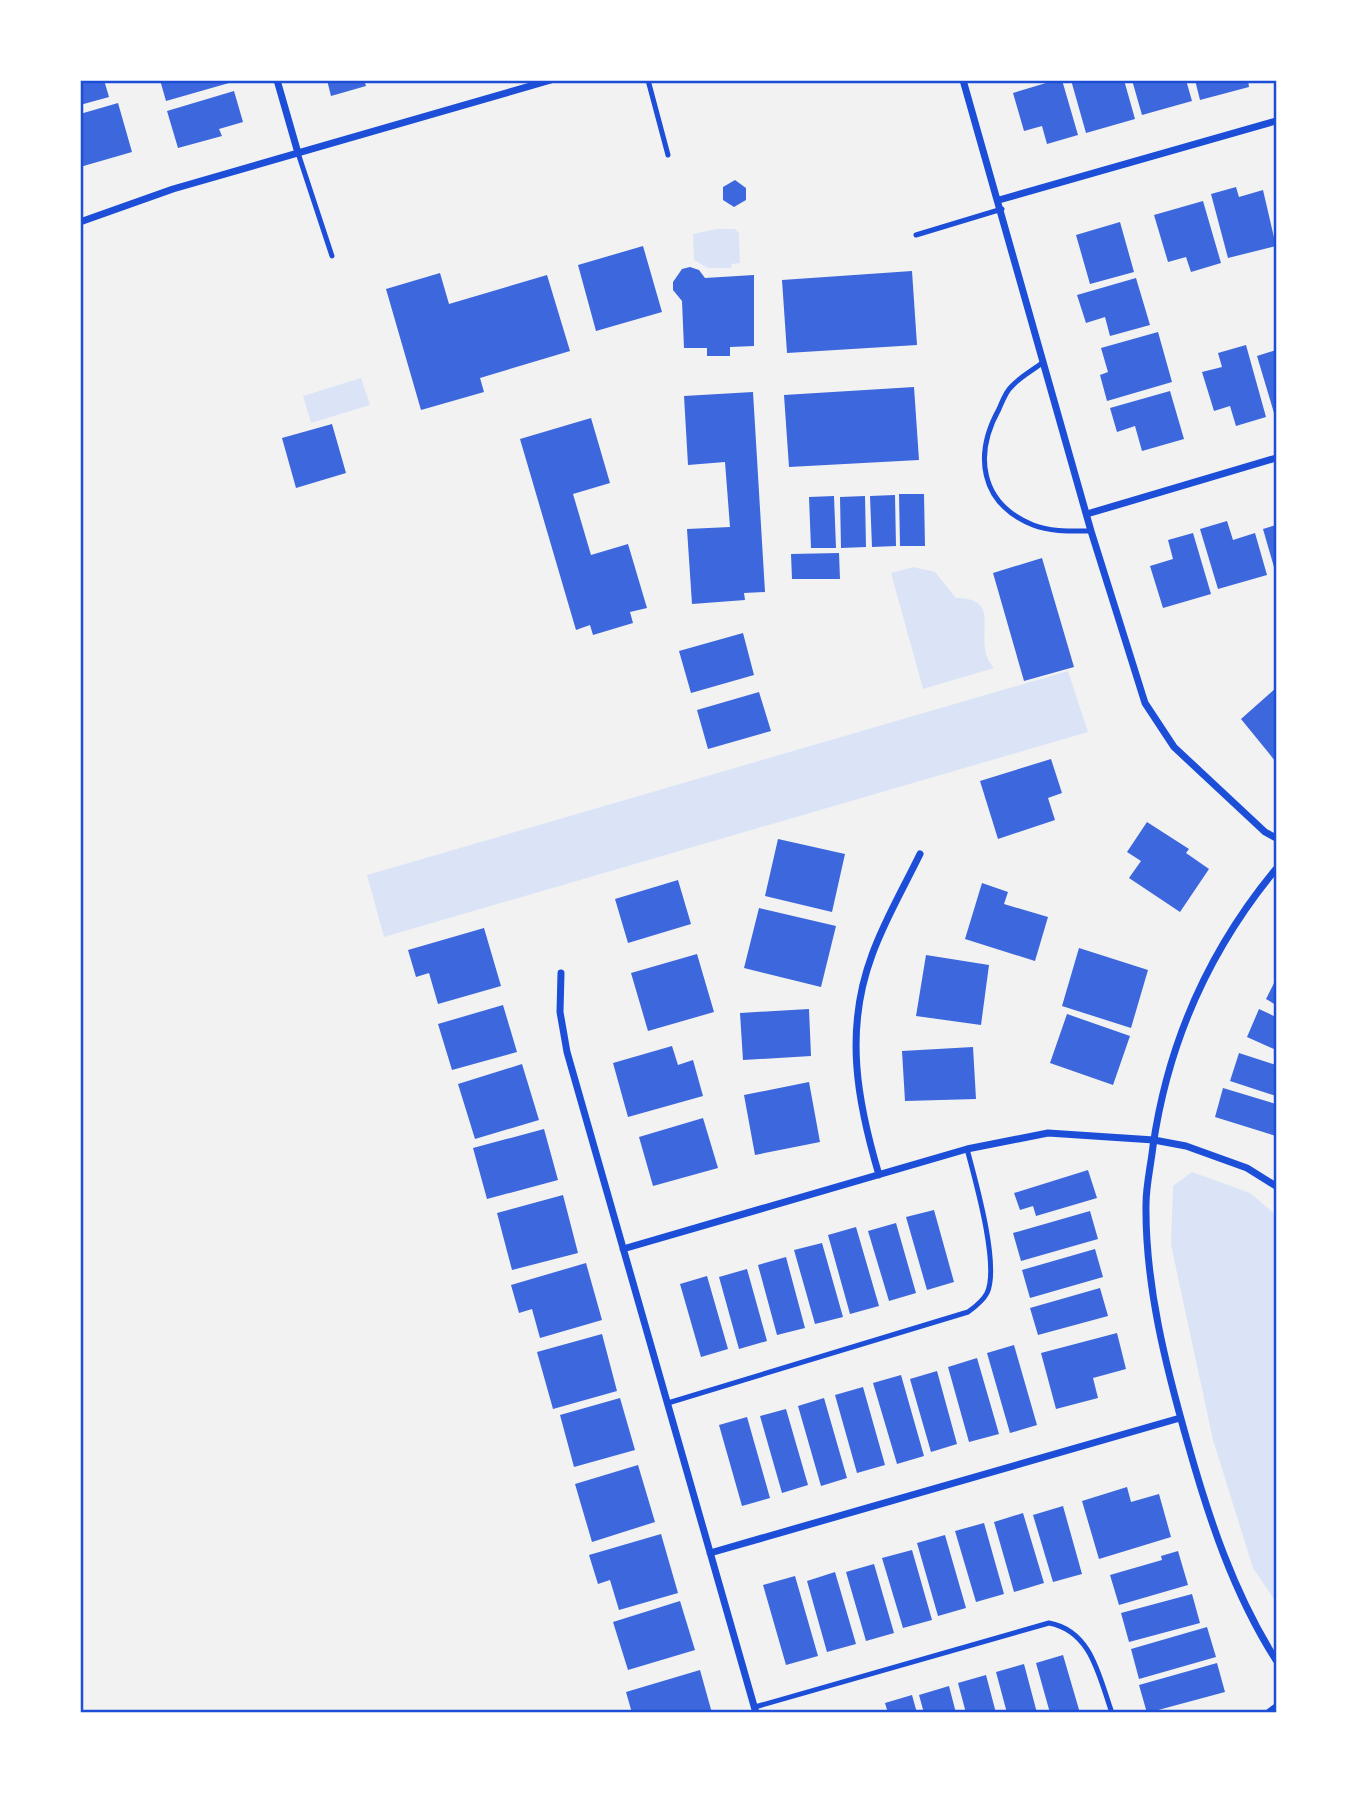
<svg xmlns="http://www.w3.org/2000/svg" width="1357" height="1793" font-family="'Fira Sans',sans-serif">
  <rect width="100%" height="100%" fill="#f2f2f2"/>
  <!-- green -->
  <path fill="#dbe4f7" d="M716 229H735L739 233 740 263 732 264 731 268H708L694 260 693 234Z
    M361 378 370 405 311 423 303 396Z
    M913 567 935 572 956 598C1007 598 969 641 994 668L923 689 891 573Z
    M1068 671 1088 732 384 937 367 875Z
    M1192 1172 1250 1193 1276 1215V1602L1253 1568 1213 1440 1171 1245 1173 1186Z"/>
  <!-- building -->
  <path fill="#3d67dc" d="M80 80H104L109 97 80 105Z
    M160 80H228L229 83 166 101Z
    M327 80H364L366 86 331 96Z
    M1056 80H1062L1078 135 1047 144 1042 126 1024 131 1013 93Z
    M1071 80H1124L1135 119 1086 133Z
    M1132 80H1186L1192 101 1142 115Z
    M1195 80H1248L1249 87 1200 100Z
    M234 91 243 122 219 129 222 136 178 148 167 111Z
    M118 103 132 152 80 167V114Z
    M735 180 746 188V200L734 207 723 200V187Z
    M1236 187 1239 197 1263 190 1276 246 1228 258 1211 194Z
    M1203 201 1221 263 1191 272 1186 257 1168 262 1154 215Z
    M1120 222 1134 272 1090 284 1076 235Z
    M643 246 662 312 596 331 578 265Z
    M690 267 699 270 705 278 754 275V346L730 347V356H707V348H684L682 301 673 290V282L682 269Z
    M912 271 917 345 787 353 782 280Z
    M440 273 449 304 547 275 570 351 480 378 484 392 421 410 386 289Z
    M1136 278 1150 325 1110 336 1105 317 1086 323 1077 295Z
    M1158 332 1172 382 1107 401 1100 375 1108 372 1101 348Z
    M1246 345 1266 417 1236 426 1230 406 1214 411 1202 372 1222 367 1218 353Z
    M1276 350V412L1274 413 1257 356Z
    M914 387 919 460 789 467 784 395Z
    M1170 391 1184 439 1142 451 1135 426 1117 432 1110 408Z
    M753 392 765 592 744 593 745 600 692 604 687 529 730 527 725 462 688 465 684 396Z
    M591 418 610 483 573 494 591 555 628 544 647 608 630 612 633 623 593 635 590 625 576 630 520 439Z
    M332 424 346 473 296 488 282 438Z
    M899 494H924L925 546H900Z
    M895 495 896 546 872 547 870 496Z
    M834 496 836 548H811L809 497Z
    M865 496 866 547 841 548 840 497Z
    M1227 521 1233 540 1255 533 1267 575 1218 589 1200 529Z
    M1276 525V574L1263 529Z
    M1193 533 1211 594 1163 608 1150 566 1173 559 1168 540Z
    M839 553 840 579H792L791 554Z
    M1042 558 1074 667 1024 681 993 573Z
    M743 633 754 675 691 693 679 651Z
    M1276 688V762L1241 719Z
    M759 692 771 731 708 749 697 710Z
    M1051 759 1062 793 1048 798 1055 820 998 839 980 781Z
    M1147 822 1189 849 1186 853 1209 869 1180 912 1129 878 1141 861 1127 852Z
    M778 839 845 854 832 912 765 896Z
    M678 880 691 924 628 943 615 899Z
    M982 883 1008 892 1004 904 1048 917 1035 961 965 939Z
    M759 908 836 926 821 987 744 968Z
    M484 928 501 986 438 1004 429 973 416 977 408 950Z
    M1079 948 1148 970 1131 1028 1062 1006Z
    M697 954 714 1012 648 1031 631 973Z
    M926 955 989 965 981 1025 916 1016Z
    M1276 979V1005L1266 999Z
    M503 1005 517 1052 452 1070 438 1024Z
    M809 1009 811 1056 743 1060 740 1013Z
    M1259 1009 1276 1017V1050L1247 1037Z
    M1067 1014 1130 1036 1113 1085 1050 1063Z
    M672 1046 678 1065 693 1060 703 1096 628 1117 613 1063Z
    M973 1047 976 1099 905 1101 902 1051Z
    M1239 1053 1276 1065V1096L1230 1081Z
    M522 1064 539 1120 475 1139 458 1084Z
    M809 1082 820 1142 755 1155 744 1095Z
    M1223 1088 1276 1104V1136L1215 1117Z
    M703 1118 718 1168 653 1186 639 1137Z
    M544 1129 558 1180 487 1199 473 1148Z
    M1088 1170 1097 1198 1036 1216 1033 1206 1020 1210 1014 1193Z
    M563 1195 578 1253 512 1270 497 1213Z
    M934 1210 954 1282 927 1290 906 1217Z
    M1090 1211 1098 1239 1021 1261 1013 1233Z
    M896 1223 916 1293 889 1301 868 1231Z
    M856 1227 879 1306 850 1314 828 1235Z
    M822 1243 843 1317 815 1324 794 1250Z
    M1095 1249 1103 1277 1030 1298 1022 1270Z
    M786 1257 805 1328 777 1335 758 1265Z
    M586 1263 602 1320 540 1338 532 1309 519 1313 511 1285Z
    M747 1269 767 1341 739 1349 719 1277Z
    M707 1276 728 1349 701 1357 680 1284Z
    M1100 1288 1108 1316 1038 1335 1030 1308Z
    M1117 1333 1126 1369 1093 1378 1098 1398 1056 1409 1041 1353Z
    M602 1334 617 1391 553 1409 537 1352Z
    M1014 1345 1037 1425 1010 1433 987 1353Z
    M977 1358 999 1434 969 1442 948 1367Z
    M937 1371 957 1444 931 1452 910 1379Z
    M901 1375 924 1456 897 1464 873 1383Z
    M863 1387 885 1465 857 1473 835 1395Z
    M620 1398 635 1450 574 1467 560 1415Z
    M824 1398 847 1478 821 1486 798 1406Z
    M786 1409 808 1485 782 1493 760 1416Z
    M747 1417 770 1498 742 1506 719 1425Z
    M638 1465 655 1522 592 1542 575 1484Z
    M1127 1487 1131 1502 1159 1494 1171 1537 1099 1559 1082 1501Z
    M1063 1506 1082 1574 1053 1582 1033 1515Z
    M1023 1513 1044 1583 1014 1592 994 1522Z
    M984 1523 1004 1594 976 1602 955 1531Z
    M661 1534 678 1593 619 1610 610 1580 598 1584 589 1555Z
    M945 1535 966 1608 938 1616 917 1543Z
    M912 1550 932 1620 903 1628 882 1558Z
    M1178 1551 1188 1585 1119 1605 1110 1575 1162 1560 1161 1556Z
    M874 1564 894 1633 866 1641 846 1572Z
    M835 1572 856 1644 827 1652 807 1581Z
    M795 1576 818 1656 786 1665 763 1585Z
    M1192 1594 1200 1623 1129 1642 1121 1613Z
    M680 1601 695 1650 628 1670 613 1622Z
    M1207 1627 1216 1657 1139 1679 1131 1649Z
    M1063 1655 1080 1713H1050L1036 1663Z
    M1217 1663 1225 1692 1147 1713 1139 1685Z
    M1024 1664 1037 1713H1007L996 1672Z
    M700 1670 712 1713H632L626 1692Z
    M986 1675 996 1713H966L958 1683Z
    M949 1686 956 1713H924L919 1695Z
    M912 1695 917 1713H888L885 1703Z"/>
  <g fill="none" stroke-linecap="round" stroke-linejoin="round">
    <!-- service -->
    <path stroke="#1d4ed8" stroke-width="5" d="M648 80 668 155
      M298 153 332 256
      M916 235 1002 209
      M1042 363C1033 370 1020 377 1012 386 1006 391 1002 402 999 409 974 454 979 503 1033 525 1051 532 1072 531 1091 531
      M668 1403 968 1312C975 1307 983 1301 987 1293 1000 1266 975 1179 967 1149
      M755 1707 1049 1623C1092 1631 1099 1677 1112 1713"/>
    <!-- minor -->
    <path stroke="#1d4ed8" stroke-width="7" d="M277 80 298 153
      M963 80 1091 531 1145 703 1174 747 1265 832 1276 838
      M999 200 1276 121
      M80 222 173 189 551 80
      M1087 514 1276 458
      M1276 869C1209 950 1168 1042 1153 1146 1151 1165 1146 1185 1146 1204 1145 1285 1166 1367 1188 1444 1209 1519 1234 1594 1276 1660
      M561 973 560 1012 567 1052 756 1713
      M879 1175C857 1101 844 1030 872 955 884 921 904 887 920 854
      M623 1249 967 1149 1048 1133 1154 1140 1186 1146 1247 1168 1276 1186
      M710 1553 1180 1418
      M1268 1713 1276 1707"/>
  </g>
  <!-- border -->
  <rect width="1357" height="1793" fill="none" stroke="#ffffff" stroke-width="164"/>
  <rect x="82" y="82" width="1193" height="1629" fill="none" stroke="#1d4ed8" stroke-width="2.5"/>
</svg>
